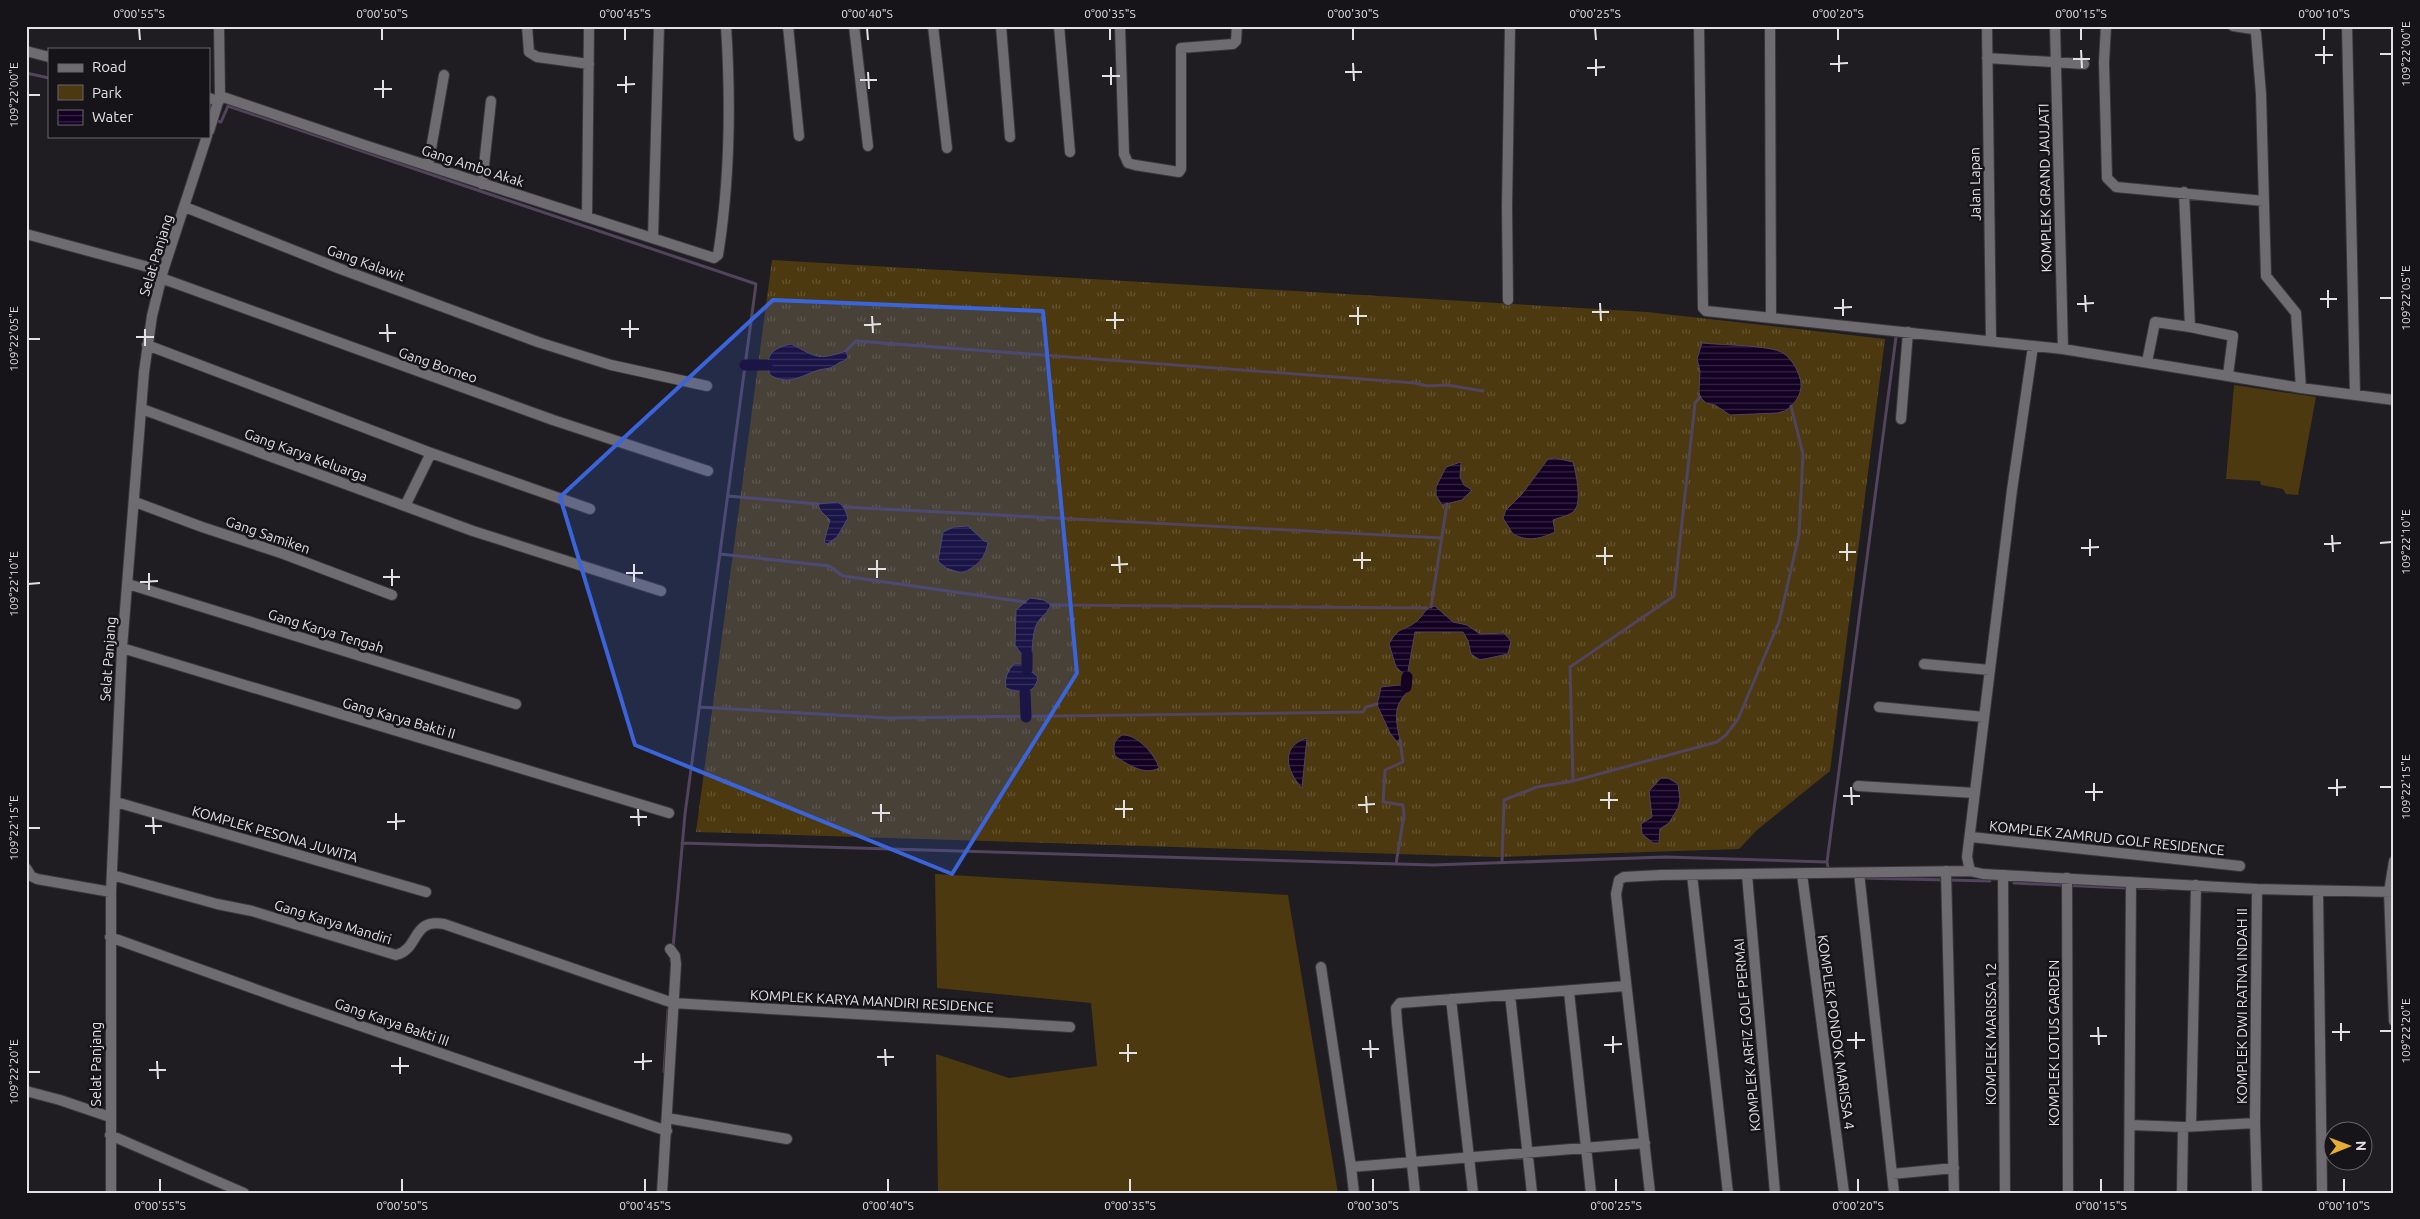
<svg xmlns="http://www.w3.org/2000/svg" width="2420" height="1219" font-family="Ubuntu,sans-serif">
  <defs>
    <pattern id="grass-tufts" width="24" height="20" patternUnits="userSpaceOnUse" patternTransform="scale(1.25)"><rect width="24" height="20" fill="#4c3910"/><path d="M3 7l-1-3M5 7V3M7 7l1-3M15 17l-1-3M17 17v-4M19 17l1-3" fill="none" stroke="#653"/></pattern>
    <pattern id="water-rules" width="6" height="5" patternUnits="userSpaceOnUse" patternTransform="scale(1.25)"><rect width="6" height="5" fill="#130022"/><path d="M0 2.5h6" fill="none" stroke="#352542"/></pattern>
  </defs>
  <rect width="100%" height="100%" fill="#1f1d21"/>
  <!-- grass -->
  <path fill="url(#grass-tufts)" d="M772 260 1647 312 1885 339 1830 771 1757 830 1739 849 1497 857 696 832Z"/>
  <!-- park -->
  <path fill="#4c3910" d="M2234 385 2316 397 2298 495 2286 494 2283 489 2261 485 2260 481 2226 479Z
    M935 874 1288 895 1338 1193H938L936 1054 1009 1078 1097 1066 1091 1003 937 988Z"/>
  <!-- water -->
  <path fill="url(#water-rules)" stroke="#51445c" d="M1702 343C1719 345 1771 345 1783 353 1792 359 1797 369 1800 378 1804 392 1796 403 1785 411L1777 413 1730 415 1715 405 1706 403 1700 397 1699 391 1700 371 1697 359Z
    M791 344C817 357 817 361 846 351L848 357 844 361C838 362 836 366 830 368 826 369 822 369 819 370 800 376 789 386 770 375 764 356 772 348 791 344Z
    M1555 458 1573 462C1576 472 1582 501 1575 510 1570 516 1560 517 1553 520L1555 532C1540 539 1528 542 1513 534L1503 518 1506 510 1522 494 1548 459Z
    M1461 462 1460 477 1464 485 1472 490 1462 500 1442 505 1436 495V487L1446 467Z
    M838 502 844 507 848 518 837 537 827 544 824 542 830 520 820 510 818 504Z
    M968 526 984 541 988 542C986 558 976 568 961 573L946 568 938 561 943 532 954 527Z
    M1030 598 1044 600 1051 605C1048 611 1045 614 1041 618 1033 626 1033 640 1032 651L1022 655 1015 645 1016 610Z
    M1435 606 1453 622 1467 625 1480 634 1504 633 1511 641 1508 654 1480 660 1471 654 1468 641 1463 632H1415L1407 677 1396 667 1389 644C1399 625 1404 632 1417 621 1425 614 1424 608 1435 606Z
    M1014 664H1022L1038 677C1035 696 1020 693 1006 688 1004 678 1008 671 1014 664Z
    M1399 685 1409 690C1393 707 1395 717 1400 740L1397 742 1390 733 1377 705 1381 687Z
    M1122 735C1137 734 1155 754 1159 768 1144 776 1127 764 1115 756 1113 746 1113 741 1122 735Z
    M1307 738 1302 788C1286 771 1280 746 1307 738Z
    M1661 778H1668L1678 784 1680 800 1678 808 1669 823 1660 829 1659 843H1653L1642 834 1641 824 1652 817 1649 791Z"/>
  <g fill="none" stroke-linecap="round" stroke-linejoin="round">
    <!-- stream -->
    <path stroke="#51445c" stroke-width="3" d="M26 73 49 78
      M213 120 221 122 228 106 756 284 685 814 673 948
      M846 351 856 341 1415 383 1427 386 1447 385 1483 391
      M728 496 818 504
      M844 507 1442 538
      M720 554 829 566 843 576 1025 602
      M1051 605 1427 608
      M1431 607 1447 504
      M699 707 889 718 1363 712 1366 707 1377 704
      M1573 781 1570 667 1674 596 1695 403 1700 397
      M682 843 1433 865 1666 857 1827 862
      M1502 862 1504 800 1537 787 1573 781 1717 742 1726 735 1738 719 1779 622 1799 535 1803 454 1791 406
      M1396 864 1404 815 1403 805 1383 802 1385 770 1403 762 1400 740
      M1829 872 1827 862 1896 337
      M1860 878 1990 881
      M2014 883 2125 888
      M2137 888 2166 889
      M664 1072 668 1010"/>
    <!-- canal -->
    <path stroke="#130022" stroke-width="11" d="M745 365H767
      M1027 669V654
      M1406 687 1407 677
      M1025 692 1026 717"/>
    <!-- minor casing -->
    <g stroke="#39373b" stroke-width="12">
      <path id="minor" d="M527 26 529 52 537 57 589 64
        M788 26 799 136
        M854 26 868 146
        M933 26 947 148
        M1001 26 1010 137
        M1059 26 1070 152
        M1120 26 1124 154 1128 163 1135 165 1179 172 1181 169V48L1233 44 1236 41 1237 26
        M1699 26 1703 308 1706 311 2063 349 2301 388 2394 400
        M1770 26 1771 317
        M1987 26 1991 341
        M2055 26 2063 349
        M2106 26 2104 62 2107 178 2116 187 2264 201
        M2233 26 2253 29 2256 33 2261 94 2266 276 2296 313 2301 388
        M2347 26 2355 395
        M26 51 49 57
        M1987 58 2084 64
        M220 96 364 145 714 258 718 255C730 180 731 103 726 26
        M209 98 219 101
        M209 131 220 96 219 26
        M428 166 444 75
        M482 184 491 101
        M2184 192 2190 327 2233 336 2228 375
        M185 207 338 268 538 342 611 365 707 386
        M587 217 589 26
        M26 234 163 271
        M653 238 659 26
        M161 278 553 420 708 471
        M1508 300 1507 206 1510 26
        M147 345 431 453 590 509
        M2033 346 2012 490 1967 857 1970 871 1983 874 2257 889 2394 892
        M2147 362 2155 322 2190 327
        M142 409 405 506 431 453
        M1901 419 1908 332
        M135 502 202 527 281 553 392 595
        M405 506 473 531 661 591
        M128 584 516 704
        M122 648 669 813
        M1924 664 1990 670
        M1879 707 1984 717
        M1858 786 1975 793
        M116 802 426 892
        M1971 837 2240 866
        M2394 861 2389 892 2394 1021
        M26 868 31 876 37 879 111 892
        M1946 871 1954 1193
        M1859 873 1894 1193
        M1802 874 1844 1193
        M112 875 217 904 252 911 396 955C420 949 411 918 444 924L673 1003 1070 1027
        M1692 875 1728 1193
        M1747 875 1775 1193
        M2003 875 2005 1193
        M2067 878 2068 1193
        M2318 891 2322 1193
        M110 937 291 1002 667 1131
        M1321 967 1351 1167
        M1569 992 1591 1193
        M1510 995 1532 1193
        M1451 999 1473 1193
        M26 1091 60 1100 110 1117
        M667 1118 787 1139
        M2131 1125 2183 1127 2255 1123
        M2191 1126 2196 885
        M110 1135 244 1193
        M1892 1174 1954 1168
        M111 1193V892L122 648 144 372 152 316 163 271 207 136
        M662 1193 676 964 675 956 670 949
        M1354 1193 1351 1167 1645 1143
        M1415 1193 1397 1023 1396 1008 1400 1003 1626 986
        M1650 1193 1616 894 1619 880 1624 877 1661 875 1970 871
        M2129 1193 2131 882
        M2182 1193 2183 1127
        M2257 1193 2255 1123 2257 889"/>
    </g>
    <!-- minor -->
    <use href="#minor" stroke="#6e6b71" stroke-width="10"/>
  </g>
  <!-- marked area -->
  <path fill="#3b64da" fill-opacity="0.2" stroke="#3b64da" stroke-width="4" stroke-linejoin="round" d="M773 300 1043 311 1077 673 952 874 635 745 560 497Z"/>
  <!-- ticks -->
  <path fill="none" stroke="#e2e1e4" stroke-width="2" d="M139 28 140 40M382 28V40M625 28V40M867 28 868 40M1110 28V40M1353 28V40M1595 28 1596 40M1838 28V40M2081 28V40M2324 28V40M2324 46V64M2081 50 2082 68M2380 54H2392M1839 55V72M2315 55H2333M1596 59V76M2073 59H2090M1353 63 1354 81M1830 64 1848 63M1111 67V85M1587 68 1605 67M868 72 869 89M1345 72H1362M626 76V93M1102 76H1120M383 80V98M860 80H877M617 85 635 84M374 89H392M28 95H40M2328 290V308M2085 295 2086 312M2380 298H2392M1843 299V316M2320 299H2337M1600 303 1601 321M2077 304 2094 303M1358 307V325M1834 308 1852 307M1115 312V329M1592 312H1609M872 316 873 333M1349 316H1367M630 320V338M1106 320H1124M387 324 388 342M864 325 881 324M145 329V346M621 329H639M379 333H396M136 337H154M28 339H40M2332 535 2333 552M2090 539V556M1847 543V561M2380 543 2392 542M2324 544 2341 543M1605 547V565M2081 548 2099 547M1362 552V569M1839 552H1856M1119 556 1120 573M1596 556H1613M877 560V578M1353 560H1371M634 564V582M1111 565 1128 564M392 569V586M868 569H886M149 573V590M626 573H643M383 577H400M140 582 158 581M28 584 40 583M2337 779V796M2094 783V801M1851 787 1852 805M2380 787H2392M2328 788 2346 787M1609 792V809M2085 792H2103M1366 796 1367 813M1843 796H1860M1124 800V818M1600 800H1618M881 804V822M1358 805 1375 804M638 809 639 826M1115 809H1133M396 813V830M872 813H890M153 817 154 834M630 817H647M387 822 405 821M145 826H162M28 828H40M2341 1023V1041M2098 1027 2099 1045M2380 1031H2392M1856 1032V1049M2332 1032H2350M1613 1036V1053M2090 1036H2107M1370 1040 1371 1058M1847 1040H1865M1128 1044V1062M1604 1045 1622 1044M885 1049 886 1066M1362 1049H1379M643 1053V1070M1119 1053H1137M400 1057V1074M877 1057H894M157 1061 158 1079M634 1062 652 1061M391 1066H409M149 1070H166M28 1072H40M160 1179V1192M402 1179V1192M645 1179V1192M888 1179V1192M1130 1179V1192M1373 1179V1192M1616 1179V1192M1858 1179V1192M2101 1179V1192M2344 1179V1192"/>
  <g text-anchor="middle" dominant-baseline="central" stroke-width="5" stroke-linejoin="round" paint-order="stroke">
    <!-- street labels -->
    <g font-size="14" fill="#e2e1e4" stroke="#161418">
      <text transform="translate(473 166) rotate(18)">Gang Ambo Akak</text>
      <text transform="translate(1975 184) rotate(-91)">Jalan Lapan</text>
      <text transform="translate(2045 188) rotate(-91)">KOMPLEK GRAND JAUJATI</text>
      <text transform="translate(156 255) rotate(-73)">Selat Panjang</text>
      <text transform="translate(366 263) rotate(20)">Gang Kalawit</text>
      <text transform="translate(438 365) rotate(19)">Gang Borneo</text>
      <text transform="translate(306 455) rotate(20)">Gang Karya Keluarga</text>
      <text transform="translate(268 535) rotate(19)">Gang Samiken</text>
      <text transform="translate(326 631) rotate(17)">Gang Karya Tengah</text>
      <text transform="translate(108 659) rotate(-86)">Selat Panjang</text>
      <text transform="translate(399 718) rotate(16)">Gang Karya Bakti II</text>
      <text transform="translate(275 834) rotate(16)">KOMPLEK PESONA JUWITA</text>
      <text transform="translate(2107 838) rotate(6)">KOMPLEK ZAMRUD GOLF RESIDENCE</text>
      <text transform="translate(333 922) rotate(17)">Gang Karya Mandiri</text>
      <text transform="translate(872 1001) rotate(3)">KOMPLEK KARYA MANDIRI RESIDENCE</text>
      <text transform="translate(2242 1006) rotate(-90)">KOMPLEK DWI RATNA INDAH II</text>
      <text transform="translate(392 1022) rotate(19)">Gang Karya Bakti III</text>
      <text transform="translate(1836 1032) rotate(82)">KOMPLEK PONDOK MARISSA 4</text>
      <text transform="translate(1991 1034) rotate(-90)">KOMPLEK MARISSA 12</text>
      <text transform="translate(1747 1035) rotate(-95)">KOMPLEK ARFIZ GOLF PERMAI</text>
      <text transform="translate(2054 1043) rotate(-90)">KOMPLEK LOTUS GARDEN</text>
      <text transform="translate(96 1064) rotate(-90)">Selat Panjang</text>
    </g>
  </g>
  <!-- border -->
  <rect width="2420" height="1219" fill="none" stroke="#161418" stroke-width="55"/>
  <!-- legend -->
  <rect x="48" y="48" width="162" height="90" fill="#161418" stroke="#68666a"/>
  <rect x="58" y="64" width="25" height="8" fill="#6e6b71" stroke="#68666a"/>
  <text x="92" y="72" font-size="15" fill="#e2e1e4">Road</text>
  <rect x="58" y="85" width="25" height="15" fill="#4c3910" stroke="#68666a"/>
  <text x="92" y="98" font-size="15" fill="#e2e1e4">Park</text>
  <rect x="58" y="110" width="25" height="15" fill="url(#water-rules)" stroke="#68666a"/>
  <text x="92" y="122" font-size="15" fill="#e2e1e4">Water</text>
  <!-- north arrow -->
  <g transform="translate(2348 1146) rotate(89)"><circle r="24" fill="#161418" stroke="#68666a"/>
  <path d="M0-4L9 19L0 12L-9 19Z" fill="#e4ad35"/>
  <text y="-8" font-size="14" font-weight="bold" text-anchor="middle" fill="#e2e1e4">N</text>
  </g>
  <rect x="28" y="28" width="2364" height="1164" fill="none" stroke="#e2e1e4" stroke-width="2"/>
  <g font-size="12" text-anchor="middle" fill="#e2e1e4">
    <text x="139" y="18">0°00'55"S</text>
    <text x="382" y="18">0°00'50"S</text>
    <text x="625" y="18">0°00'45"S</text>
    <text x="867" y="18">0°00'40"S</text>
    <text x="1110" y="18">0°00'35"S</text>
    <text x="1353" y="18">0°00'30"S</text>
    <text x="1595" y="18">0°00'25"S</text>
    <text x="1838" y="18">0°00'20"S</text>
    <text x="2081" y="18">0°00'15"S</text>
    <text x="2324" y="18">0°00'10"S</text>
    <text transform="translate(2406 54) rotate(-90)" y="4">109°22'00"E</text>
    <text transform="translate(14 95) rotate(-90)" y="4">109°22'00"E</text>
    <text transform="translate(2406 298) rotate(-90)" y="4">109°22'05"E</text>
    <text transform="translate(14 339) rotate(-90)" y="4">109°22'05"E</text>
    <text transform="translate(2406 542) rotate(-90)" y="4">109°22'10"E</text>
    <text transform="translate(14 584) rotate(-90)" y="4">109°22'10"E</text>
    <text transform="translate(2406 787) rotate(-90)" y="4">109°22'15"E</text>
    <text transform="translate(14 828) rotate(-90)" y="4">109°22'15"E</text>
    <text transform="translate(2406 1031) rotate(-90)" y="4">109°22'20"E</text>
    <text transform="translate(14 1072) rotate(-90)" y="4">109°22'20"E</text>
    <text x="160" y="1210">0°00'55"S</text>
    <text x="402" y="1210">0°00'50"S</text>
    <text x="645" y="1210">0°00'45"S</text>
    <text x="888" y="1210">0°00'40"S</text>
    <text x="1130" y="1210">0°00'35"S</text>
    <text x="1373" y="1210">0°00'30"S</text>
    <text x="1616" y="1210">0°00'25"S</text>
    <text x="1858" y="1210">0°00'20"S</text>
    <text x="2101" y="1210">0°00'15"S</text>
    <text x="2344" y="1210">0°00'10"S</text>
  </g>
</svg>
